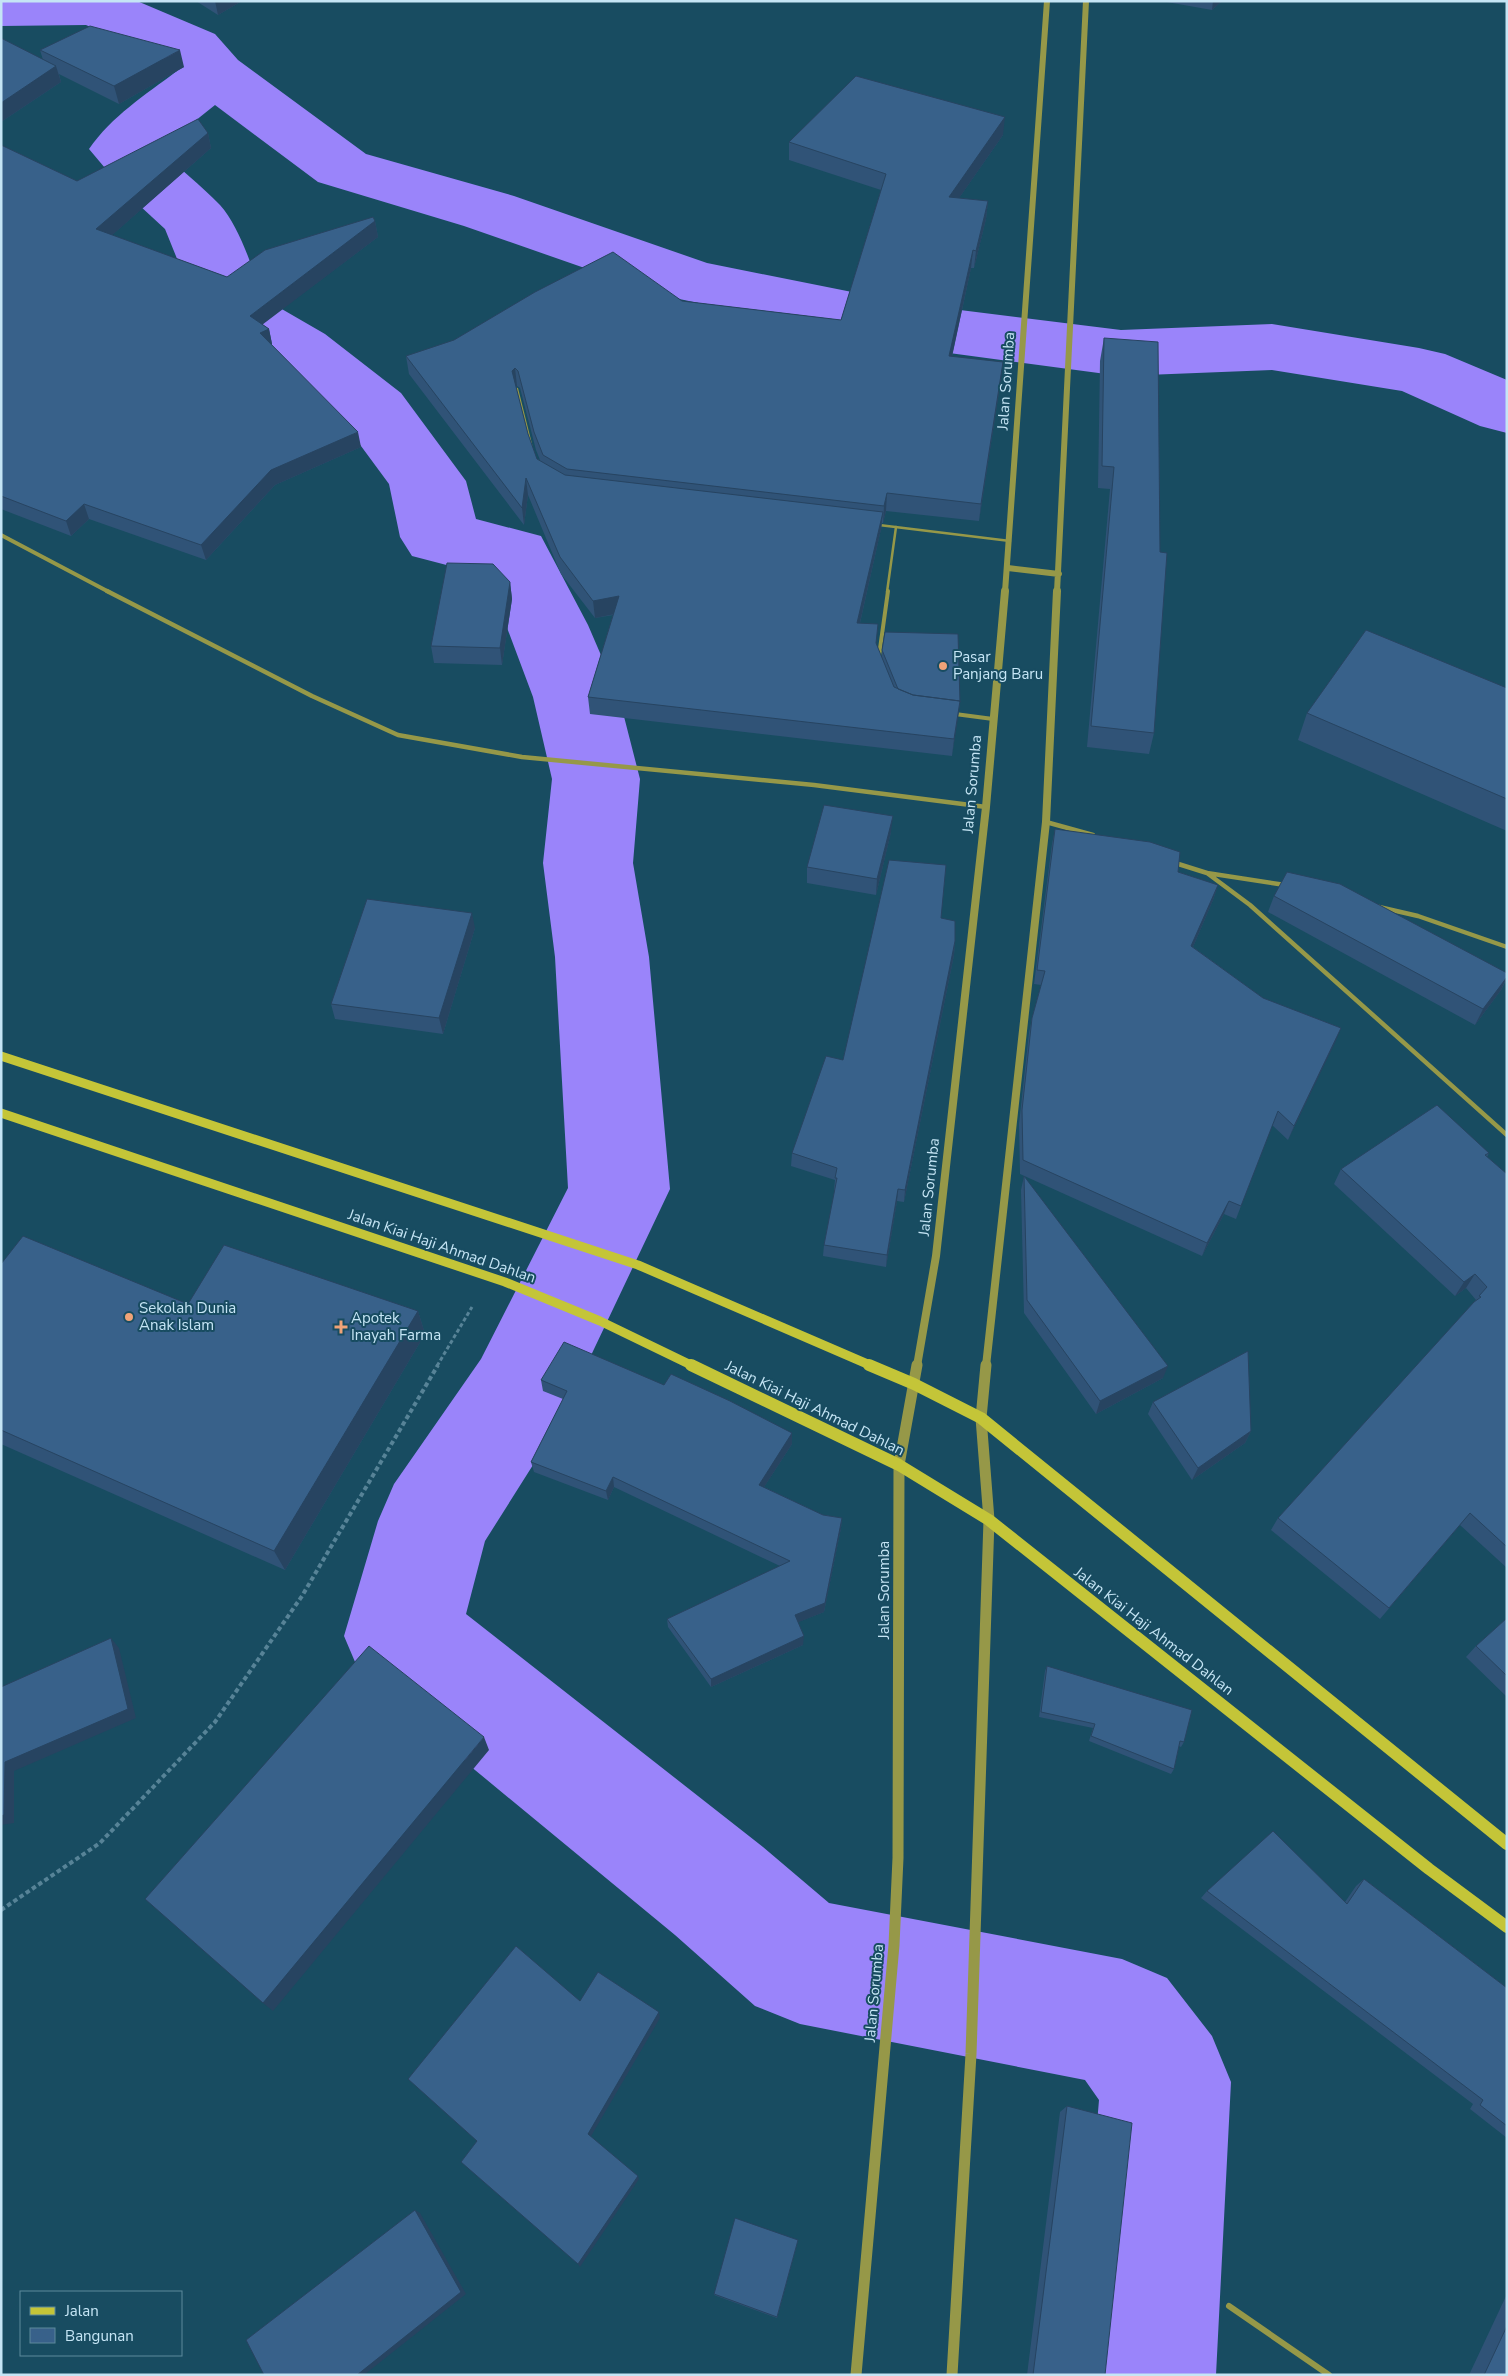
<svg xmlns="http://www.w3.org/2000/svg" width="1508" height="2376" font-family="'Nunito Sans',sans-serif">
  <rect width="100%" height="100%" fill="#184c61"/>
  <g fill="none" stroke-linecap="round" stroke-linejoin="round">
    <!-- river -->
    <path fill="#9a84fa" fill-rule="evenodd" d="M1 1H137L215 34 238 60 366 154 514 196 707 263 912 304 1121 330 1272 324 1419 348 1445 354 1507 380V433L1480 426 1402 391 1272 370 1121 376 912 348 665 296 464 226 318 182 215 105 160 149C179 169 201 185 220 205 239 226 254 270 261 297L325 334 401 393 466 481 476 519 541 536 588 625 619 697 640 779 633 863 649 957 670 1189 557 1427 485 1541 466 1614 763 1847 829 1903 1122 1959 1167 1978 1212 2036 1231 2082 1216 2375H1076L1099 2100 1085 2080 800 2024 755 2006 675 1935 361 1676 344 1636 378 1521 394 1484 481 1359 568 1188 555 957 543 863 552 779 533 697 506 625 481 574 412 556 400 537 389 484 347 427 273 366 201 324 191 308 184 276 165 229 126 193 89 149C112 116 145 95 177 71L169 62 86 25 1 26Z"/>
    <!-- path-far1 -->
    <path stroke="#578397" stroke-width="3" stroke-dasharray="4 2.5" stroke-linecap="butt" d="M437 1366 472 1307"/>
    <!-- path -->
    <path stroke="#578397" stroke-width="4" stroke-dasharray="4.5 3" stroke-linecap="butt" d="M1 1910 100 1843 215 1722 302 1596 438 1365"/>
    <!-- service-far1 -->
    <path stroke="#969848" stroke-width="2.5" d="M517 389 531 445
      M879 525 1010 541
      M887 592 896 527"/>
    <!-- service -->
    <path stroke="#969848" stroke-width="4" d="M879 656 888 591
      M955 714 993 719"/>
    <!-- minor-far2 -->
    <path stroke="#969848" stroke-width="4" d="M1 535 109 592"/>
    <!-- minor-far1 -->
    <path stroke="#969848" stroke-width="4.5" d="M107 591 312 696 398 735 522 757 814 785 986 807
      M1046 822 1093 835
      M1172 862 1207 873 1250 905 1507 1135
      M1207 873 1285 885
      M1379 907 1418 916 1507 947"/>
    <!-- minor -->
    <path stroke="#969848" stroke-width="6" d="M1229 2306 1329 2375"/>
    <!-- tertiary-far2 -->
    <path stroke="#969848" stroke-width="6" d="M1008 568 1059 574
      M1005 592 1047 1
      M1057 592 1086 1"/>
    <!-- tertiary-far1 -->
    <path stroke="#969848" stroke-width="8" d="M917 1366 936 1256 986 807 1005 591
      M986 1366 1046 822 1057 591"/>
    <!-- tertiary -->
    <path stroke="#969848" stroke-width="11" d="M856 2375 894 1945 898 1858 899 1465 917 1365
      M952 2375 971 2054 989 1520 981 1418 986 1365"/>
    <!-- secondary-far1 -->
    <path stroke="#c4c538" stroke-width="9" d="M1 1056 638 1265 872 1366
      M1 1113 505 1282 600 1321 693 1366"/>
    <!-- secondary -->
    <path stroke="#c4c538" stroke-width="12" d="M691 1365 899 1465 989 1520 1429 1869 1507 1927
      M869 1365 914 1384 981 1418 1507 1844"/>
  </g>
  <!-- wall -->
  <path fill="#305377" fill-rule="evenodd" d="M196 1H242L218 15Z
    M1161 1H1222L1212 10Z
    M1 38 43 60 40 50 184 67 119 104 59 74 61 82 1 122Z
    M208 133 211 148 112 235 227 277 375 221 378 237 262 324 269 329 272 344 271 345 361 447 275 485 206 560 89 519 71 536 1 509V145L77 181Z
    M1003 135 959 198 988 201 986 219 974 268H971L952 357 1001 379 979 521 886 511 883 523H882L881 529 860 623 876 644 882 658V650L960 702 952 756 590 714 588 697 613 615 595 618 561 574 528 495 524 525 409 374 406 356 682 301 841 320 881 190 789 160V142ZM517 386 520 388 536 450 540 460 537 459 528 434 516 387Z
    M1104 338 1154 733 1149 754 1087 747 1110 489 1098 488 1100 361Z
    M510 582 512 599 502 665 434 663 431 646Z
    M1507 688V831L1298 740 1307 713Z
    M1055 829 1178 872 1218 885 1213 900 1193 947 1263 998 1341 1028 1288 1140 1272 1125 1236 1219 1224 1214 1202 1256 1020 1174 1019 1124 1029 1033 1032 1018 1041 985 1034 984 1052 844Z
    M891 832 876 895 807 883V867Z
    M1274 896 1507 973V978L1501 990 1475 1025 1268 912Z
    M941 918 955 941 954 955 904 1202 897 1201 886 1267 823 1256 824 1245 835 1190H834L835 1180 791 1166 792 1153 843 1060Z
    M475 928 443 1034 335 1019 331 1004Z
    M1489 1153 1487 1157 1507 1174V1568L1460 1525 1380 1619 1271 1530 1278 1518 1476 1300 1466 1288 1455 1296 1334 1184 1341 1169Z
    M1024 1176 1163 1378 1096 1414 1024 1313 1021 1190Z
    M1 1264 188 1304 418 1311 425 1334 285 1570 1 1444Z
    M541 1380 664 1385 792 1433V1444L764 1487 823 1515 842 1518 841 1528 824 1612 798 1622 803 1645 711 1687 668 1627 667 1619 780 1566 614 1487 608 1500 534 1472 531 1462 563 1399 543 1391Z
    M1153 1402 1251 1431 1245 1443 1192 1480 1148 1414Z
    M1507 1618V1697L1466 1657 1476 1646Z
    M1047 1666 1184 1742 1181 1747 1179 1746 1174 1769 1171 1774 1089 1741 1093 1728 1039 1717 1045 1671Z
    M1364 1879 1507 1988V2138L1470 2109 1473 2104 1201 1898 1207 1891 1345 1902 1356 1886Z
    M1067 2106 1105 2375H1027L1060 2112Z
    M798 2240 777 2318 714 2295V2294Z
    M1507 2294V2375H1469Z"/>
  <!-- shaded-wall -->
  <path fill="#274461" d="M215 1H242L218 15Z
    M1213 1H1222L1212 10Z
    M180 50 184 67 119 104 114 86Z
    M56 66 61 82 1 122V103Z
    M1005 117 1003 135 948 214 949 197Z
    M208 133 211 148 101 245 96 229Z
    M988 201 986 219 974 268 976 251Z
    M375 221 378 237 254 331 250 316Z
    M973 250 971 268 948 374 949 356Z
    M269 329 272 344 264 349 260 333Z
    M1003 362 1001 379 979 521 981 504Z
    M515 368 517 386 514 389 512 371Z
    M358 432 361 447 275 485 206 560 201 545 271 470Z
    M526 478 528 495 524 525 522 508Z
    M887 493 886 511 883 523 884 506Z
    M84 504 89 519 71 536 66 521Z
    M883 512 881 529 856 640 857 623Z
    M510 582 512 599 502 665 500 648Z
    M619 596 620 613 595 618 593 601Z
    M960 701 958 718 952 756 954 739Z
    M893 816 891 832 876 895 877 879Z
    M1218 885 1213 900 1187 961 1191 946Z
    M472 913 475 928 443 1034 439 1018Z
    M955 941 954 955 904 1202 905 1190Z
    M1507 977 1501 990 1475 1025 1483 1009Z
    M1341 1028 1335 1043 1288 1140 1294 1126Z
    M898 1189 897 1201 886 1267 887 1255Z
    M1229 1201 1224 1214 1202 1256 1207 1243Z
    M1475 1274 1466 1288 1455 1296 1464 1282Z
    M418 1311 425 1334 285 1570 274 1551Z
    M1168 1366 1163 1378 1096 1414 1100 1401Z
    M1251 1431 1245 1443 1192 1480 1198 1468Z
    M792 1433V1444L759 1495V1485Z
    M613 1477 614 1487 608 1500 606 1491Z
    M842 1518 841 1528 824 1612 794 1624 795 1615Z
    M804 1636 803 1645 711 1687V1679Z
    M111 1638 119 1648 136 1718 14 1771V1823L1 1825 5 1762Z
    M484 1737 489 1750 273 2011 263 2003Z
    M659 2012 660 2018 590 2138 588 2134Z
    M638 2176 639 2179 580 2267 578 2264Z
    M415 2210 420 2213 466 2294 364 2375H357Z"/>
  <!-- building -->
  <path fill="#38618a" stroke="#274461" d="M90 26 180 50 114 86 40 50Z
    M1 38 56 66 1 103Z
    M856 76 1005 117 949 197 988 201 976 251 973 250 949 356 1003 362 981 504 887 493 884 506 567 469 543 455 534 432 518 371 515 368 512 371 528 434 537 459 565 475 883 512 857 623 878 624 876 643 894 687 913 695 960 701 954 739 588 697 619 596 593 601 560 557 526 478 522 508 406 356 454 340 535 292 613 252 682 301 841 320 886 174 789 142Z
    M198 119 208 133 96 229 227 277 265 250 373 217 375 221 250 316 269 329 260 333 358 432 271 470 201 545 84 504 66 521 1 496V145L77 181Z
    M1104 338 1158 342 1160 552 1167 553 1154 733 1091 726 1114 467 1102 466Z
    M447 563 493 564 510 582 500 648 431 646Z
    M1366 630 1507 688V799L1307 713Z
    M885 632 958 634 960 702V701L913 695 898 689 882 650Z
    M824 805 893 816 877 879 807 867Z
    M1055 829 1150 842 1180 852 1178 872 1218 885 1191 946 1263 998 1341 1028 1294 1126 1278 1111 1241 1206 1229 1201 1207 1243 1023 1160 1022 1110 1032 1018 1045 971 1037 970Z
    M889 860 946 865 941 918 955 921V941L905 1190 898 1189 887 1255 824 1245 837 1178H835L837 1168 792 1153 826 1056 843 1060Z
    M1287 872 1340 884 1507 973V977L1483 1009 1274 896Z
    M367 899 472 913 439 1018 331 1004Z
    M1437 1105 1489 1153 1485 1155 1507 1174V1547L1470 1513 1389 1608 1278 1518 1474 1302 1481 1297 1479 1296 1487 1287 1475 1274 1464 1282 1341 1169Z
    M1024 1176 1168 1366 1100 1401 1027 1300Z
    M23 1236 188 1304 224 1245 418 1311 274 1551 1 1430V1264Z
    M564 1342 664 1385 671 1374 730 1401 792 1433 759 1485 823 1515 842 1518 825 1603 795 1615 804 1636 711 1679 667 1619 790 1561 613 1477 606 1491 531 1462 567 1391 541 1380Z
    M1248 1351 1251 1431 1198 1468 1153 1402Z
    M1507 1618V1676L1476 1646Z
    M111 1638 128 1709 5 1762 4 1815 1 1816V1687Z
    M369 1646 484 1737 263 2003 145 1899Z
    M1047 1666 1192 1710 1184 1742 1180 1741 1174 1769 1091 1736 1095 1724 1041 1712Z
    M1273 1831 1347 1904 1364 1879 1507 1988V2126L1480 2105 1483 2100 1207 1891Z
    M516 1946 580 2001 598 1972 659 2012 588 2134 638 2176 578 2264 461 2162 477 2141 408 2079Z
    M1067 2106 1132 2123 1105 2375H1033Z
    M415 2210 461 2292 357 2375H264L246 2340Z
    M735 2218 798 2240 777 2317 714 2294Z
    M1507 2326V2375H1484Z"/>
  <!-- markers -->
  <g fill="#efa378" stroke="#184c61" stroke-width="2">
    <circle cx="943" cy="666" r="5"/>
    <circle cx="129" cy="1317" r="5"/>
    <path d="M338.5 1319.5h5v5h5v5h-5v5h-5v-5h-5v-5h5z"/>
  </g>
  <g text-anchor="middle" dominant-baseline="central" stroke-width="4" stroke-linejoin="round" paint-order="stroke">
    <!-- street labels -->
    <g font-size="15" fill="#c5e5f5" stroke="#184c61">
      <text transform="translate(1006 381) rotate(-86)">Jalan Sorumba</text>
      <text transform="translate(972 784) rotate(-85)">Jalan Sorumba</text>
      <text transform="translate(929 1187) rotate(-84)">Jalan Sorumba</text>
      <text transform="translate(442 1246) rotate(19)">Jalan Kiai Haji Ahmad Dahlan</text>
      <text transform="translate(815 1408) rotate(26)">Jalan Kiai Haji Ahmad Dahlan</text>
      <text transform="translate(884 1590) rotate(-90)">Jalan Sorumba</text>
      <text transform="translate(1154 1631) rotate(38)">Jalan Kiai Haji Ahmad Dahlan</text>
      <text transform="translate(874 1993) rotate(-85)">Jalan Sorumba</text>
    </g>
    <!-- poi labels -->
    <g font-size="15" fill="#c5e5f5" stroke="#184c61" text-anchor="start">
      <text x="953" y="657">Pasar<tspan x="953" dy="17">Panjang Baru</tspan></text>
      <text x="139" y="1308">Sekolah Dunia<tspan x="139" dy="17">Anak Islam</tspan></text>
      <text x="351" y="1318">Apotek<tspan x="351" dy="17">Inayah Farma</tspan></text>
    </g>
  </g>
  <!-- border -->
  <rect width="1508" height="2376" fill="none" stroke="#c5e5f5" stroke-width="5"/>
  <!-- legend -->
  <rect x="20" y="2291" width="162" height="65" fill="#184c61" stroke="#5d899c"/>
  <rect x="30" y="2307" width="25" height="8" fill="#c4c538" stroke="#5d899c"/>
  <text x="65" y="2316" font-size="15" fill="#c5e5f5">Jalan</text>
  <rect x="30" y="2328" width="25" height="15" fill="#38618a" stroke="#5d899c"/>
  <text x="65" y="2341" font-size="15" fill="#c5e5f5">Bangunan</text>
</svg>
